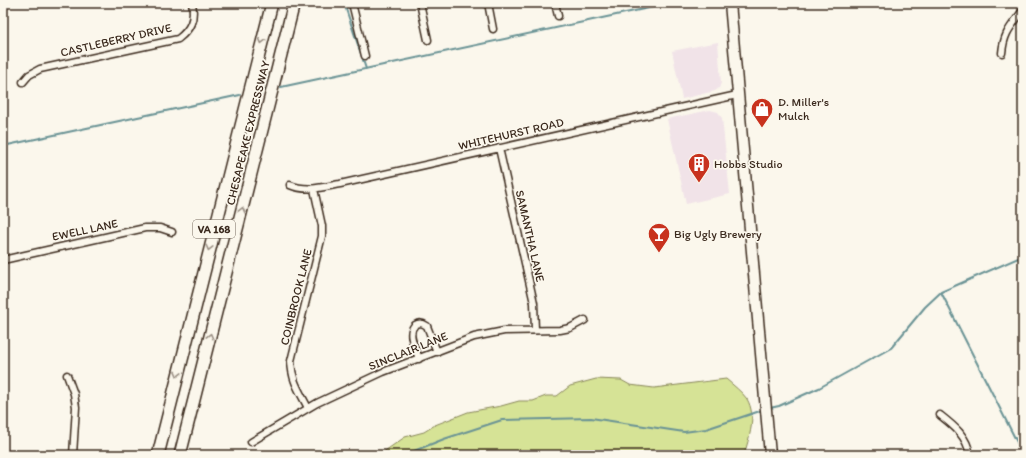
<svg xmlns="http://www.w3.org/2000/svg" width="1026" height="458" font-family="Itim,sans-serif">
  <rect width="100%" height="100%" fill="#fbf7ec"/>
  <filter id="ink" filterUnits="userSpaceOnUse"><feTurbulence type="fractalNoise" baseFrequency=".025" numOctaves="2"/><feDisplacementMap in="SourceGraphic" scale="8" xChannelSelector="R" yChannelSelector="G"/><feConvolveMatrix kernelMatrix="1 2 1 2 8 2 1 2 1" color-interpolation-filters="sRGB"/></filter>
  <g filter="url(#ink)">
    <!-- built -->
    <path fill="#f1e3e8" d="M718 42 721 83 719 88 715 91 682 99 672 51Z
      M710 110 718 112 722 118 730 194 686 204 667 119Z"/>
    <!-- green -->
    <path fill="#d6e396" stroke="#88865a" d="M596 379 621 380 630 385 654 388 726 379C733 385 742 392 747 399 757 416 749 438 744 455H379L405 437 424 432 435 425 468 412 501 406 519 401H533L546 396H557L570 386Z"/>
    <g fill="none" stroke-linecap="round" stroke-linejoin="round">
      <!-- stream -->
      <path stroke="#6a9395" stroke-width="2" d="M344 3 366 69
        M281 87 672 3
        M257 92 264 90
        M3 146 240 95
        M941 292 1023 454
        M770 408 779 406 819 388 891 348 925 307 941 292 1023 256
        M404 455 444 439 502 420 591 418 684 432 706 429 763 410"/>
      <!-- minor casing -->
      <g stroke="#3b2a1e" stroke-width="9">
        <path id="minor" d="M352 3 365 56
          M420 3 428 40
          M488 3 493 29
          M555 3 558 16
          M1002 53C1004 32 1011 27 1023 10
          M23 82 29 75 40 69 178 39C191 29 195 19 192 3
          M499 148 534 303 535 330
          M290 185C307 192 323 187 340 184L737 95
          M3 260 145 228H160L172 232
          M419 359C416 349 406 333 415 325 420 322 423 323 427 326L437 352
          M67 375 74 394 76 407 73 455
          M308 408C299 390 292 382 291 361L322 236V226L314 189
          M940 415C954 426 967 436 970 455
          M251 442 317 403 383 372 474 337 504 331 560 330 570 328 585 320"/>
      </g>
      <!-- primary casing -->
      <g stroke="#3b2a1e" stroke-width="13">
        <path id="primary" d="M730 3 770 455"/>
      </g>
      <!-- motorway casing -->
      <g stroke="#3b2a1e" stroke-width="14">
        <path id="motorway" d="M158 455 272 3
          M180 455 294 3"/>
      </g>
      <!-- minor -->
      <use href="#minor" stroke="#fbf7ec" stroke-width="6"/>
      <!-- primary -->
      <use href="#primary" stroke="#fbf7ec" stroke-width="10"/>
      <!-- motorway -->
      <use href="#motorway" stroke="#fbf7ec" stroke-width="11"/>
    </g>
    <!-- one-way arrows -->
    <defs><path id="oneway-chevron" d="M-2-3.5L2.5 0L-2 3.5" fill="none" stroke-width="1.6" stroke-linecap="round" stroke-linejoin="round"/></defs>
    <g stroke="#9b9085">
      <use href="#oneway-chevron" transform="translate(262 41) rotate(104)"/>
      <use href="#oneway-chevron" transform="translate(242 210) rotate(-76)"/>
      <use href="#oneway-chevron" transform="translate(209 248) rotate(104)"/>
      <use href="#oneway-chevron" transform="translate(210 336) rotate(-76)"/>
      <use href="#oneway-chevron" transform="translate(178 374) rotate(104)"/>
    </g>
  </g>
  <!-- icons -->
  <defs>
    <g id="shop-pin" transform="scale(1.15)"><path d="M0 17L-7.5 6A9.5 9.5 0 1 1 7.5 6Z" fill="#c8321e" stroke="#fbf7ec"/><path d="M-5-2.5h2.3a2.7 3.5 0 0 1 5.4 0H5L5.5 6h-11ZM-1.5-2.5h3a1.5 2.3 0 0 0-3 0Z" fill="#fff"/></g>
    <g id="building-pin" transform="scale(1.15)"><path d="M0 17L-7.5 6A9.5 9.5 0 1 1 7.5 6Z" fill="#c8321e" stroke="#fbf7ec"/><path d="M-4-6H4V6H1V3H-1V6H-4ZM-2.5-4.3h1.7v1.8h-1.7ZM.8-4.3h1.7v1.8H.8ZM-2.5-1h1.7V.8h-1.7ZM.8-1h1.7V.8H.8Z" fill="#fff"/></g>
    <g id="bar-pin" transform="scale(1.15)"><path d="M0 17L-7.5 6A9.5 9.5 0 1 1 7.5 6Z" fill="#c8321e" stroke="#fbf7ec"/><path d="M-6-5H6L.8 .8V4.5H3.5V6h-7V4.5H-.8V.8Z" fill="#fff"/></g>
  </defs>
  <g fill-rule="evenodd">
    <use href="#shop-pin" x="762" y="109"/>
    <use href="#building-pin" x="699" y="164"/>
    <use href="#bar-pin" x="659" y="234"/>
  </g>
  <g text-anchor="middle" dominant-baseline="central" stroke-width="3.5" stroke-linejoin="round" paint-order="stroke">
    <!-- shield labels -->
    <rect fill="#fbf7ec" stroke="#75685c" stroke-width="1" x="193" y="220" width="42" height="18" rx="3"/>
    <g font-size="11" font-weight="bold" fill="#3b2a1e">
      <text x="214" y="229">VA 168</text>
    </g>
    <!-- street labels -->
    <g font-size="12" fill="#3b2a1e" stroke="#fbf7ec">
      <text transform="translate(116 40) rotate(-13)">CASTLEBERRY DRIVE</text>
      <text transform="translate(248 133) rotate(-76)">CHESAPEAKE EXPRESSWAY</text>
      <text transform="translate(511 134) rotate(-13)">WHITEHURST ROAD</text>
      <text transform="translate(85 230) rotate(-12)">EWELL LANE</text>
      <text transform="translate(530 236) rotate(77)">SAMANTHA LANE</text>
      <text transform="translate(296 297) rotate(-76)">COINBROOK LANE</text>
      <text transform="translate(408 351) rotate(-22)">SINCLAIR LANE</text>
    </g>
    <!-- poi labels -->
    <g font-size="12" fill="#3b2a1e" stroke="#fbf7ec" text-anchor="start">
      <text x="778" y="102">D. Miller's<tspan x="778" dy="14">Mulch</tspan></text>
      <text x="714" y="164">Hobbs Studio</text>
      <text x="674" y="234">Big Ugly Brewery</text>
    </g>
  </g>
  <!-- margin -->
  <rect width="1026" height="458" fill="none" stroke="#fbf7ec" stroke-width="16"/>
  <rect x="8" y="8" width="1010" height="442" fill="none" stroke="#3b2a1e" stroke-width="1.5" filter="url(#ink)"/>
</svg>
